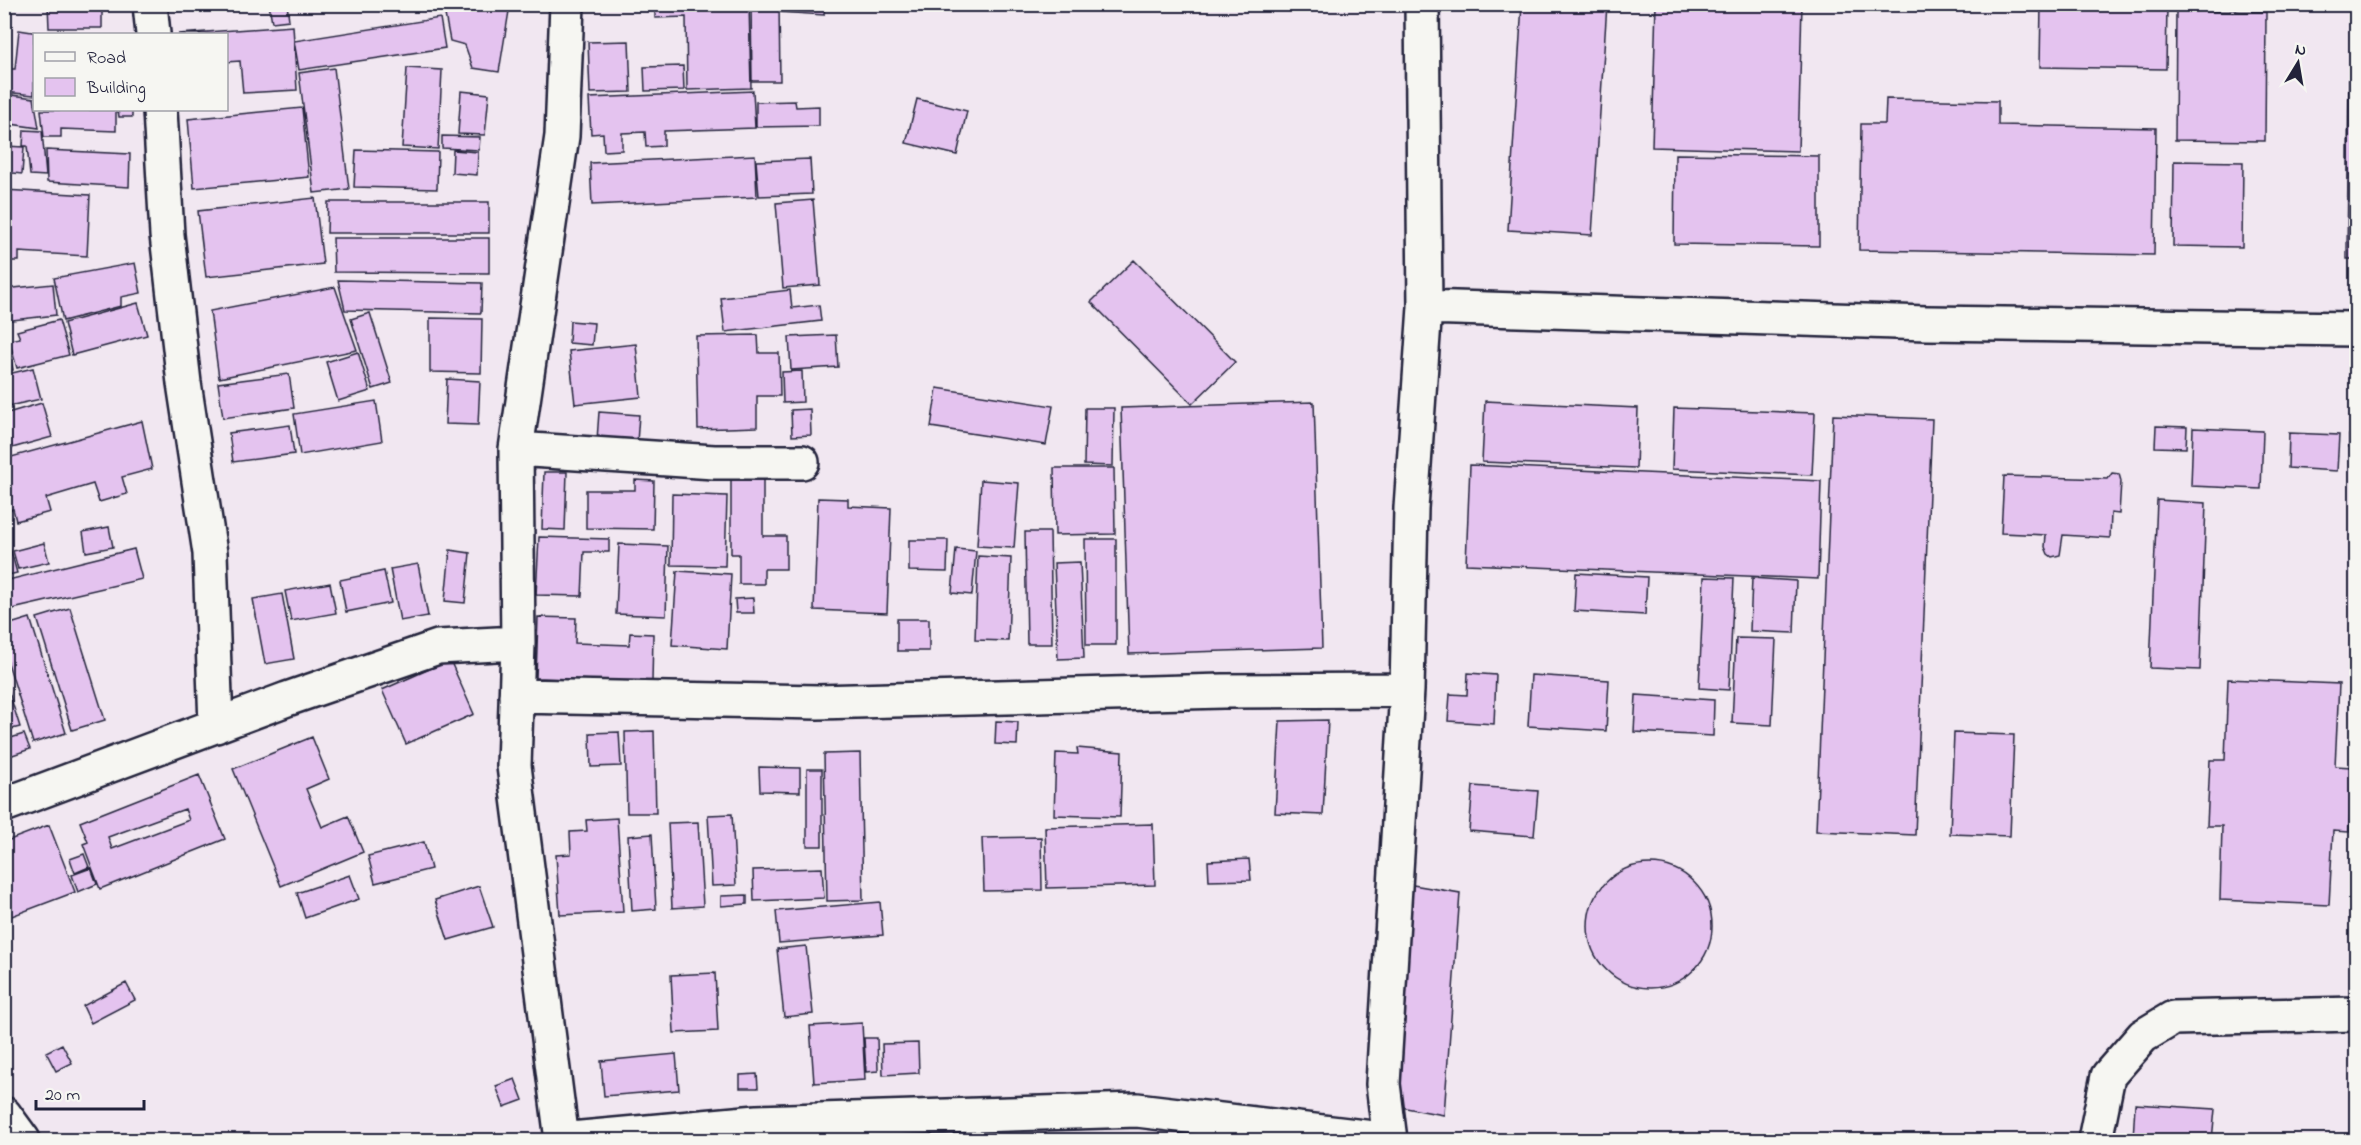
<svg xmlns="http://www.w3.org/2000/svg" width="2361" height="1145" font-family="'Indie Flower',sans-serif">
  <rect width="100%" height="100%" fill="#f1e7f1"/>
  <filter id="ink" filterUnits="userSpaceOnUse"><feTurbulence type="fractalNoise" baseFrequency=".0167" numOctaves="2"/><feDisplacementMap in="SourceGraphic" scale="12" xChannelSelector="R" yChannelSelector="G"/><feConvolveMatrix kernelMatrix="1 2 1 2 8 2 1 2 1" color-interpolation-filters="sRGB"/></filter>
  <g filter="url(#ink)">
    <!-- building -->
    <path fill="#e4c3ef" stroke="#22223b" stroke-width="1.5" fill-rule="evenodd" d="M48 4H102V28H49Z
      M176 4H196L197 8 177 11Z
      M269 4H287L289 20 272 22Z
      M443 4H488L509 11 499 72 473 68 465 45 450 41Z
      M655 4H749L751 88 687 90 686 17 655 18Z
      M751 4H779L780 81H752Z
      M780 4H825L824 15 779 12Z
      M1522 4H1607L1592 235 1508 230Z
      M1656 4H1802L1798 151 1652 147Z
      M2041 4H2167L2166 69 2040 67Z
      M2176 4H2324V11L2176 7Z
      M2176 11 2266 12 2265 141 2175 140Z
      M440 18 445 48 299 70 294 41Z
      M293 26 297 90 243 93 240 61 226 62V34H178Z
      M19 30 45 34H34V95L4 92V69H15Z
      M629 41 631 92 590 93 588 42Z
      M683 66 684 90 645 91 644 67Z
      M334 68 349 189 314 193 299 73Z
      M407 68 442 70 438 149 402 147Z
      M2349 78H2356V259H2347Z
      M461 91 489 94 485 135 458 134Z
      M753 91 755 128 664 131V146L646 147 645 132 622 133V150L604 151 603 133 591 134 589 98Z
      M4 94 34 98 39 128 4 123Z
      M917 99 967 111 957 155 906 143Z
      M1886 99 1998 101V125L2156 128 2154 255 1859 250 1861 124H1885Z
      M795 101 796 107 819 106V126L756 127V102Z
      M302 108 309 177 194 188 188 119Z
      M41 110H116V131L61 129V137H44Z
      M118 110H132V117H119Z
      M24 130 42 131 46 176 30 175 27 146H23Z
      M442 136 480 137 479 150 442 148Z
      M4 146 24 147 22 174 4 172Z
      M46 150 130 154 129 187 47 182Z
      M356 150 438 152 437 189 354 187Z
      M453 150 478 152 477 175 452 173Z
      M1675 154 1819 156V246L1674 244Z
      M755 155 757 197 592 205 590 163Z
      M810 159 812 194 759 196 756 161Z
      M2174 161 2243 162 2242 247 2173 246Z
      M4 190 90 195 87 256 19 252V261H4Z
      M315 198 323 264 206 277 198 211Z
      M813 200 820 285 783 288 776 203Z
      M328 202H489V233H327Z
      M333 238H489V273L334 272Z
      M1134 260 1235 362 1192 404 1091 302Z
      M135 263 141 293 121 297V306L63 321 54 278Z
      M338 280 482 283 481 313 345 310Z
      M53 284 56 315 4 321V289Z
      M335 287 357 350 219 378 210 311Z
      M790 290 792 308 819 305 821 321 725 332 721 298Z
      M138 303 147 335 72 355 64 323Z
      M370 313 392 383 373 389 351 319Z
      M430 318 482 319 481 373 430 372Z
      M59 320 69 355 17 368 9 340 20 338 17 331Z
      M570 321 594 323 592 345 569 343Z
      M758 335 759 353H779L780 396H757V427L698 429 696 336Z
      M836 335 838 367 791 370 789 337Z
      M4 344H8L13 370 4 372Z
      M636 344 641 397 575 404 569 351Z
      M358 352 370 391 338 401 326 362Z
      M33 368 41 399 4 407V375Z
      M802 371 803 402 783 403 782 372Z
      M289 374 294 408 223 418 218 383Z
      M447 379 480 381 478 425 445 424Z
      M937 388 1053 406 1046 445 931 427Z
      M376 401 382 441 300 455 294 414Z
      M1485 401 1638 408 1636 468 1482 462Z
      M1314 402 1322 648 1129 654 1121 408Z
      M42 403 52 437 12 448 4 414Z
      M1085 408H1114L1113 466 1084 465Z
      M1674 408 1815 413 1812 475 1672 469Z
      M810 409 811 435 792 436 791 410Z
      M599 412 639 415 637 442 597 440Z
      M1833 415 1932 419 1915 835 1816 831Z
      M142 421 152 469 122 477 127 494 99 502 93 484 46 498 50 512 16 521 13 509 4 511V459Z
      M290 425 294 454 233 462 229 433Z
      M2156 426 2187 427 2186 448 2155 447Z
      M2193 428 2263 431 2261 489 2191 486Z
      M2289 433 2339 435 2337 471 2288 468Z
      M2349 435H2356V447H2349Z
      M1470 465 1821 481 1818 579 1466 564Z
      M1054 468H1114L1115 534 1055 535Z
      M544 472H567L565 530 542 529Z
      M731 473H763V536H786V569H764V584H739V554H731Z
      M2112 473 2119 474 2121 481 2119 514 2111 513 2110 538 2063 535 2060 555 2052 557 2048 554 2045 547 2046 535 2001 533 2004 476 2108 479Z
      M635 480 654 481 653 529 586 528V490H635Z
      M981 480 1019 483 1014 548 977 546Z
      M672 494 727 496 725 566 671 565Z
      M818 498 848 499V506L891 508 887 613 814 610Z
      M2157 500 2206 503 2200 670 2150 668Z
      M4 527 17 573 4 576Z
      M109 527 113 547 86 552 83 532Z
      M1025 532H1050L1052 644H1027Z
      M539 537 609 539V552H584L582 596 536 595Z
      M1085 539H1116V645H1086Z
      M909 540H948L947 572 909 571Z
      M44 543 49 562 18 569 13 551Z
      M619 544 668 546 666 616 616 614Z
      M134 549 142 579 4 611V581Z
      M956 549 976 551 972 595 952 593Z
      M450 550 470 553 465 603 445 601Z
      M978 556 1011 558 1008 641 975 640Z
      M1080 562 1084 658 1058 659 1054 563Z
      M418 564 428 616 400 621 390 569Z
      M384 571 391 603 346 612 340 580Z
      M677 571 731 574 727 649 672 645Z
      M1576 573 1647 577 1645 615 1574 611Z
      M1704 577 1734 578 1729 690 1699 688Z
      M1752 578 1796 581 1794 633 1750 631Z
      M330 583 336 613 291 621 285 591Z
      M282 594 294 659 265 664 253 599Z
      M753 598 754 613H736L735 599Z
      M70 608 105 720 72 730 37 618Z
      M538 617 576 618 575 643 629 645 630 633 653 634 652 682 536 678Z
      M30 618 66 733 33 743 4 650V626Z
      M897 619H929V651H897Z
      M1736 638 1776 639 1772 725 1732 723Z
      M450 660 474 714 406 744 382 690Z
      M1468 673 1496 675 1494 724 1448 721 1450 694 1467 695Z
      M1531 675 1609 680 1606 731 1528 726Z
      M4 677 20 727 4 731Z
      M2228 679 2339 684 2335 766 2352 767 2349 832 2333 831 2329 905 2220 900 2222 826H2207L2210 760H2225Z
      M1636 695 1714 700 1713 736 1634 732Z
      M1328 720 1323 815 1275 813 1280 721Z
      M996 721 1018 722 1017 745 995 744Z
      M654 731 656 813H627L625 732Z
      M619 732 621 766 591 767 590 733Z
      M1954 733 2014 735 2010 836 1950 834Z
      M24 734 30 749 4 758V740Z
      M312 737 329 779 306 789 322 827 348 816 363 852 281 886 233 769Z
      M1077 748 1122 752 1120 817 1054 815 1056 753 1078 754Z
      M860 753 863 900 827 901 824 754Z
      M759 767 800 768V792L760 791Z
      M807 769H822V846H807Z
      M199 775 225 839 100 889 83 844 88 842 80 822ZM185 809 189 820 112 849 108 837Z
      M1473 786 1538 791 1534 836 1469 831Z
      M732 814 736 885 712 886 708 815Z
      M617 818 623 912 560 915 556 855 571 854 570 832 587 831 586 820Z
      M698 822 703 906 672 908 668 823Z
      M1153 824 1155 885 1047 888 1045 827Z
      M49 825 75 892 4 919V842Z
      M652 834 656 909 632 911 628 836Z
      M1041 837 1042 890 984 891 982 838Z
      M424 842 431 869 375 883 368 856Z
      M84 854 89 867 75 873 70 859Z
      M1249 859 1251 880 1209 881 1208 861Z
      M1588 926a62 62 0 1 1 124 0a62 62 0 1 1-124 0Z
      M91 868 97 884 78 892 72 875Z
      M822 868 824 898 754 901 753 870Z
      M350 875 359 899 305 918 297 893Z
      M1413 885 1460 893 1444 1115 1395 1106Z
      M479 886 493 927 448 940 435 900Z
      M747 895V904L721 906V896Z
      M880 902 883 935 779 943 776 911Z
      M806 946 813 1014 784 1017 777 949Z
      M715 973 718 1031 674 1033 671 975Z
      M126 983 135 1000 91 1023 83 1006Z
      M862 1023 865 1080 814 1083 810 1026Z
      M864 1038H877L878 1071 866 1072Z
      M918 1043 919 1073 883 1075 882 1044Z
      M62 1044 72 1063 56 1071 46 1052Z
      M676 1054 679 1090 604 1096 601 1061Z
      M757 1074 758 1088H740V1075Z
      M515 1079 523 1100 504 1107 496 1086Z
      M2135 1104 2215 1109 2212 1140H2133Z
      M2351 1105H2356V1140H2350Z"/>
    <g fill="none" stroke-linecap="round" stroke-linejoin="round">
      <!-- minor casing -->
      <g stroke="#22223b" stroke-width="38">
        <path id="minor" d="M150 4 153 34
          M160 110 167 235 184 383 210 553 216 726
          M1425 307 1927 323 2356 329
          M516 449 714 462H802
          M516 696 818 702 1223 691 1407 690
          M4 805 287 699 438 647 518 643
          M4 1114 23 1140
          M560 1140 757 1122 1137 1110 1390 1140 1383 1084 1407 690 1411 508 1425 307 1422 4
          M562 1140 514 766 518 643 516 449 562 136 567 4
          M2095 1140 2108 1076 2143 1036 2173 1018 2356 1014"/>
      </g>
      <!-- minor -->
      <use href="#minor" stroke="#f6f6f2" stroke-width="33"/>
    </g>
  </g>
  <!-- margin -->
  <rect width="2361" height="1145" fill="none" stroke="#f6f6f2" stroke-width="24"/>
  <rect x="12" y="12" width="2337" height="1121" fill="none" stroke="#22223b" stroke-width="2" filter="url(#ink)"/>
  <!-- legend -->
  <rect x="33" y="33" width="195" height="78" fill="#f6f6f2" stroke="#a1a1a9" stroke-width="1.5"/>
  <rect x="45" y="52" width="30" height="9" fill="#f6f6f2" stroke="#a1a1a9" stroke-width="1.5"/>
  <text x="87" y="63" font-size="18" fill="#22223b">Road</text>
  <rect x="45" y="78" width="30" height="18" fill="#e4c3ef" stroke="#a1a1a9" stroke-width="1.5"/>
  <text x="87" y="93" font-size="18" fill="#22223b">Building</text>
  <!-- north arrow -->
  <g transform="translate(2298 63) rotate(11)" stroke="#f6f6f2" stroke-width="4.5" paint-order="stroke">
  <path d="M0-4.5L10 22L0 15L-10 22Z" fill="#22223b"/>
  <text y="-9" font-size="16" font-weight="bold" text-anchor="middle" fill="#22223b">N</text>
  </g>
  <!-- scale -->
  <path d="M36 1100v9h108v-9" fill="none" stroke="#22223b" stroke-width="3"/>
  <text x="45" y="1100" font-size="18" fill="#22223b" stroke="#f6f6f2" stroke-width="4.5" paint-order="stroke">20 m</text>
</svg>
